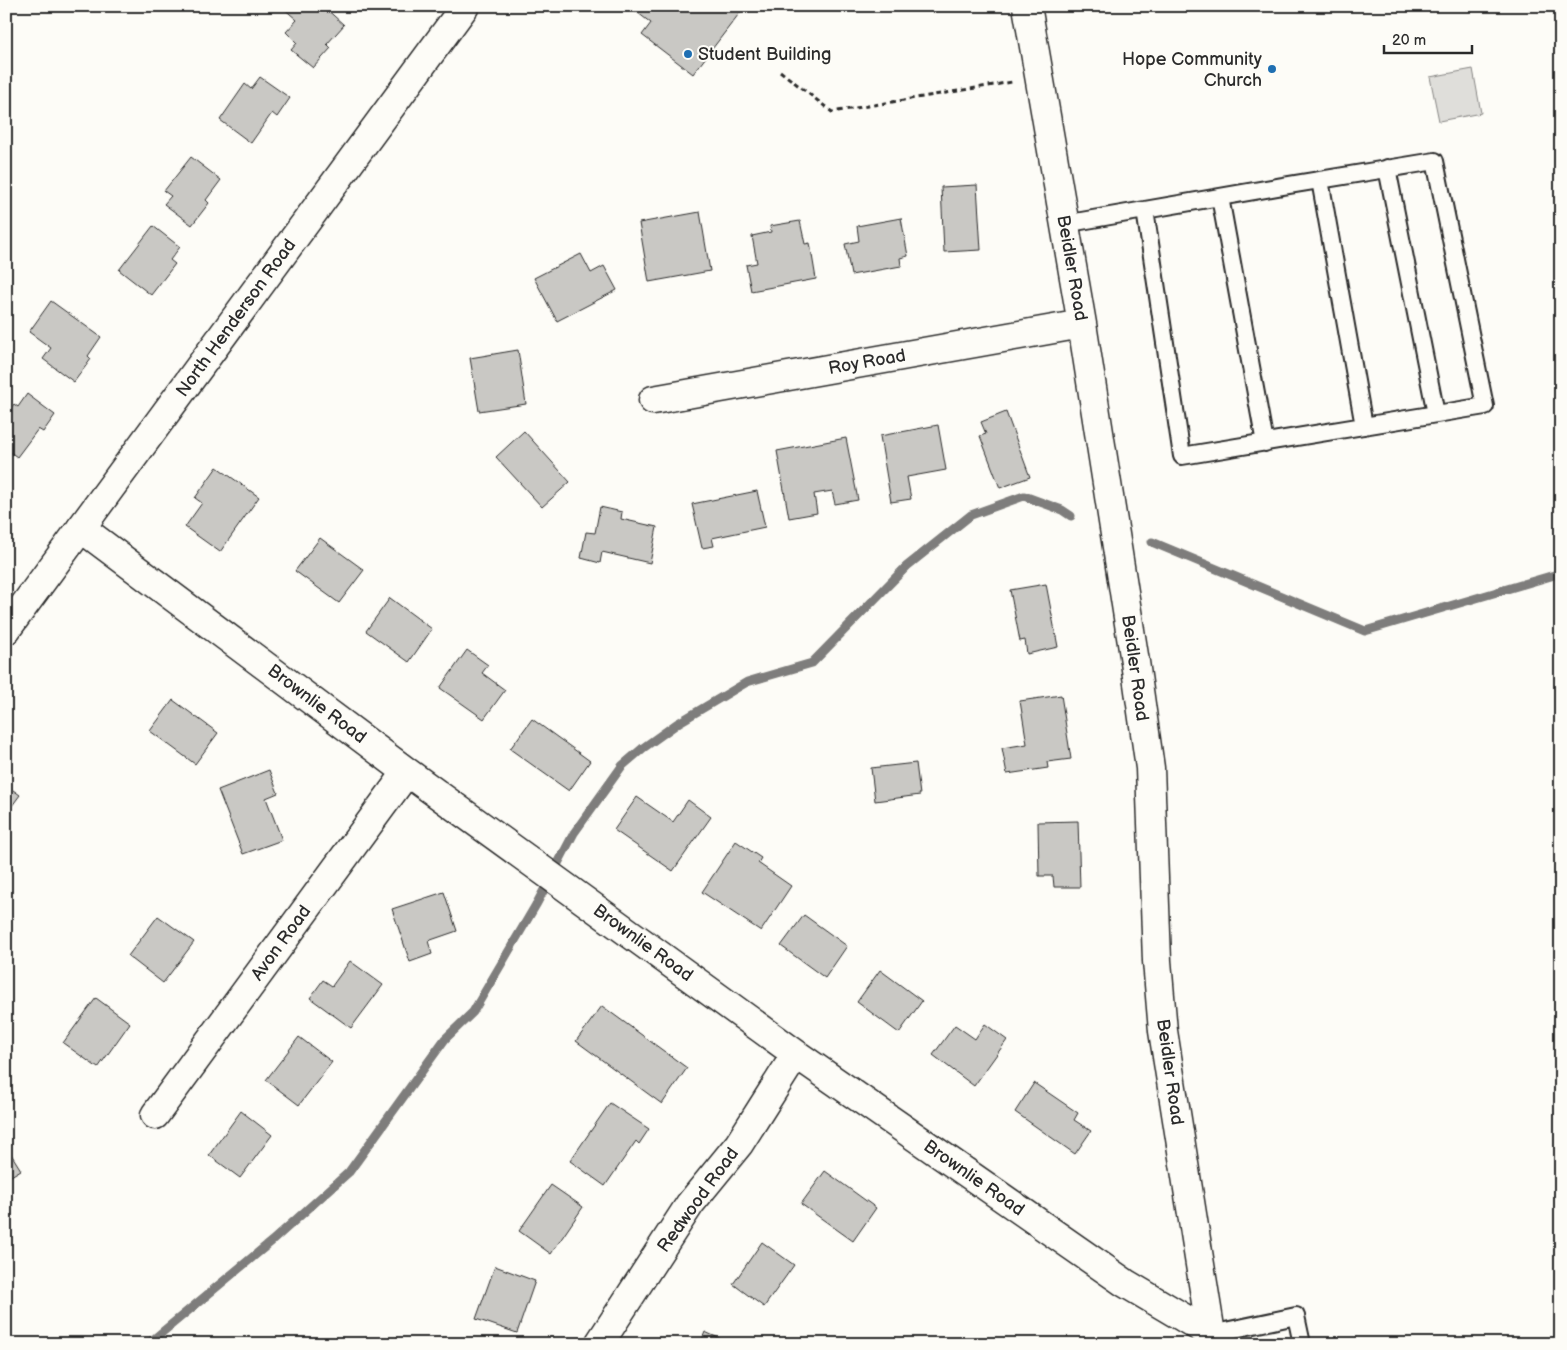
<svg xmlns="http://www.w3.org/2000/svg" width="1567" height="1350" font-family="'Balsamiq Sans',sans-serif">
  <rect width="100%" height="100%" fill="#fdfcf7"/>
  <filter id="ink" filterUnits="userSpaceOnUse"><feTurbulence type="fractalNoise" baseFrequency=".02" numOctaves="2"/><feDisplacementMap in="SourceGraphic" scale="10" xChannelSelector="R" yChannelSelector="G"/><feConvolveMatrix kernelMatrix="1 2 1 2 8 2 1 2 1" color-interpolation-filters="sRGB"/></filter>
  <g filter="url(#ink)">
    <!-- green -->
    <path fill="#dfdeda" stroke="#858482" d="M1473 69 1481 113 1439 121 1430 77Z"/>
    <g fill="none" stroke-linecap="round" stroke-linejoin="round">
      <!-- stream -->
      <path stroke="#7e7d7b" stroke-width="9" d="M1152 542 1365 631 1561 573
        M148 1344 272 1241 349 1172 445 1039 473 1012 537 903 574 833 622 766 643 748 678 723 747 682 812 663 907 566 971 515 1024 496 1062 510 1071 516"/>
    </g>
    <!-- building -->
    <path fill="#c9c8c4" stroke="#2b2b2b" d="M281 6H323L344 25 327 44 331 48 313 68 291 50 297 43 286 32 297 20Z
      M629 6H745L693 74 642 35 651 23Z
      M260 77 290 98 277 117 272 113 251 143 220 120 245 84 251 89Z
      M191 157 221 180 206 200 209 203 192 225 164 204 171 196 164 191Z
      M977 185 981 250 944 252 941 187Z
      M700 212 710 271 649 282 639 223Z
      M901 218 908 256 900 258 901 266 851 275 845 244 859 241 857 226Z
      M800 221 805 244 810 243 816 279 751 291 746 265 757 263 752 236 771 232 770 226Z
      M153 226 180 247 170 260 175 264 151 295 119 270Z
      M581 254 591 273 604 266 617 290 557 321 534 278Z
      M51 301 101 337 88 356 91 359 74 382 43 359 51 348 29 332Z
      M518 350 526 404 479 411 470 358Z
      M27 394 55 415 43 432 38 429 17 457 6 449V414L14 404 18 407Z
      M1006 412 1030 477 1000 488 980 436 986 434 981 422Z
      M938 425 946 470 907 477 911 499 891 502 880 436Z
      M524 431 570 482 542 507 496 457Z
      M846 438 858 500 835 504 832 491 814 494 817 513 789 518 777 451Z
      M217 467 259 497 220 552 185 527 202 503 195 498Z
      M757 491 765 527 712 538 714 546 702 548 692 504Z
      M600 507 622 512 621 519 657 527 650 563 602 552 600 563 581 558 586 532 595 533Z
      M320 538 364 570 339 603 295 571Z
      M1046 584 1058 647 1027 654 1025 640 1020 641 1010 590Z
      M390 598 432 629 409 662 366 631Z
      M467 650 488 665 482 673 505 690 484 719 440 688Z
      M1061 695 1071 759 1047 762 1048 768 1007 774 1002 748 1027 744 1020 701Z
      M173 700 218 733 195 764 150 731Z
      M532 719 590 761 569 791 510 749Z
      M916 763 920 795 875 801 871 768Z
      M269 770 278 793 266 798 282 840 243 854 218 790Z
      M6 785 20 795 6 814Z
      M637 797 673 822 688 800 711 817 673 871 614 830Z
      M1078 821 1080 887H1054L1053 876H1039L1038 822Z
      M736 841 761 858 758 863 791 886 761 931 702 892Z
      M444 892 457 931 428 941 432 954 410 962 392 909Z
      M804 915 847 946 825 978 781 946Z
      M158 916 194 942 163 983 128 956Z
      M350 961 383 985 351 1028 310 998 323 980 332 986Z
      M880 970 922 1001 899 1033 857 1002Z
      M96 998 130 1023 98 1068 63 1043Z
      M602 1006 687 1068 662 1104 576 1041Z
      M985 1024 1007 1040 974 1086 933 1055 955 1025 975 1039Z
      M299 1037 332 1062 299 1105 266 1080Z
      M1034 1083 1078 1113 1074 1120 1091 1131 1075 1154 1015 1112Z
      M610 1103 649 1129 639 1144 636 1141 605 1186 570 1161Z
      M241 1111 272 1135 240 1178 209 1155Z
      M6 1146 21 1170 6 1179Z
      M825 1171 876 1208 853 1241 801 1204Z
      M551 1185 583 1207 551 1254 519 1231Z
      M762 1242 794 1265 764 1307 733 1284Z
      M495 1266 535 1281 517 1333 476 1319Z
      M705 1332 732 1344H700Z"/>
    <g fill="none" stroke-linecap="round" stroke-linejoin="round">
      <!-- service casing -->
      <g stroke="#2b2b2b" stroke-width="20">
        <path id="service" d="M1387 168 1436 414
          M1320 180 1364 426
          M1220 197 1265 443
          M1064 224C1188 202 1311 181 1435 161L1485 406 1182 456 1145 210
          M1211 1334 1296 1316 1302 1344"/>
      </g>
      <!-- minor casing -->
      <g stroke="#2b2b2b" stroke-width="31">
        <path id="minor" d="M1027 6 1082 324 1135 662 1150 768 1157 961 1163 1031 1211 1334
          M653 400 1082 324
          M81 528 407 772 796 1054 1125 1283 1211 1334 1213 1344
          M155 1115 407 772
          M599 1344 690 1204 739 1144 796 1054"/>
      </g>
      <!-- tertiary casing -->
      <g stroke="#2b2b2b" stroke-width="31">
        <path id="tertiary" d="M6 630 465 6"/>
      </g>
      <!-- path -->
      <path stroke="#2b2b2b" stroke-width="3" stroke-dasharray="5 4" stroke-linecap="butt" d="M780 71 832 112 1012 82"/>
      <!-- service -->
      <use href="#service" stroke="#fdfcf7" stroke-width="16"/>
      <!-- minor -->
      <use href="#minor" stroke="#fdfcf7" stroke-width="28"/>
      <!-- tertiary -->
      <use href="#tertiary" stroke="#fdfcf7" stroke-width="28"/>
    </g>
  </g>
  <!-- markers -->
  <g fill="#1f6fb2" stroke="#fdfcf7" stroke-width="2">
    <circle cx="688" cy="54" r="5"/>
    <circle cx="1272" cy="69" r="5"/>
  </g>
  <g text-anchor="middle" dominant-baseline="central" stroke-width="4" stroke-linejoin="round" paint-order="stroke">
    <!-- poi labels -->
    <g font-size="18" fill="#2b2b2b" stroke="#fdfcf7" text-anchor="start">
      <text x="698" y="54">Student Building</text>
      <text x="1262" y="59" text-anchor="end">Hope Community<tspan x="1262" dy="21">Church</tspan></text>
    </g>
    <!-- street labels -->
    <g font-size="18" fill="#2b2b2b" stroke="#fdfcf7">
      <text transform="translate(1072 268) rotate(80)">Beidler Road</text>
      <text transform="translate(236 318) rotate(-54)">North Henderson Road</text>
      <text transform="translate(867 362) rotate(-10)">Roy Road</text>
      <text transform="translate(1135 668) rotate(82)">Beidler Road</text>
      <text transform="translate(317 704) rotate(37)">Brownlie Road</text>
      <text transform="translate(281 943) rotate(-54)">Avon Road</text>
      <text transform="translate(643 943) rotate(36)">Brownlie Road</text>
      <text transform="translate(1170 1072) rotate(82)">Beidler Road</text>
      <text transform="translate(974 1178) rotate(35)">Brownlie Road</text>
      <text transform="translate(698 1200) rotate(-54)">Redwood Road</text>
    </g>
  </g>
  <!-- margin -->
  <rect width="1567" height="1350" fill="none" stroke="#fdfcf7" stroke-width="25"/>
  <rect x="12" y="12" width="1542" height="1325" fill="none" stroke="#2b2b2b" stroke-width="2" filter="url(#ink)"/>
  <!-- scale -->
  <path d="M1384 45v8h88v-8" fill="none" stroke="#2b2b2b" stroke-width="2.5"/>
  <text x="1392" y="45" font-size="15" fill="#2b2b2b" stroke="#fdfcf7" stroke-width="4" paint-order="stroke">20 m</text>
</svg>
